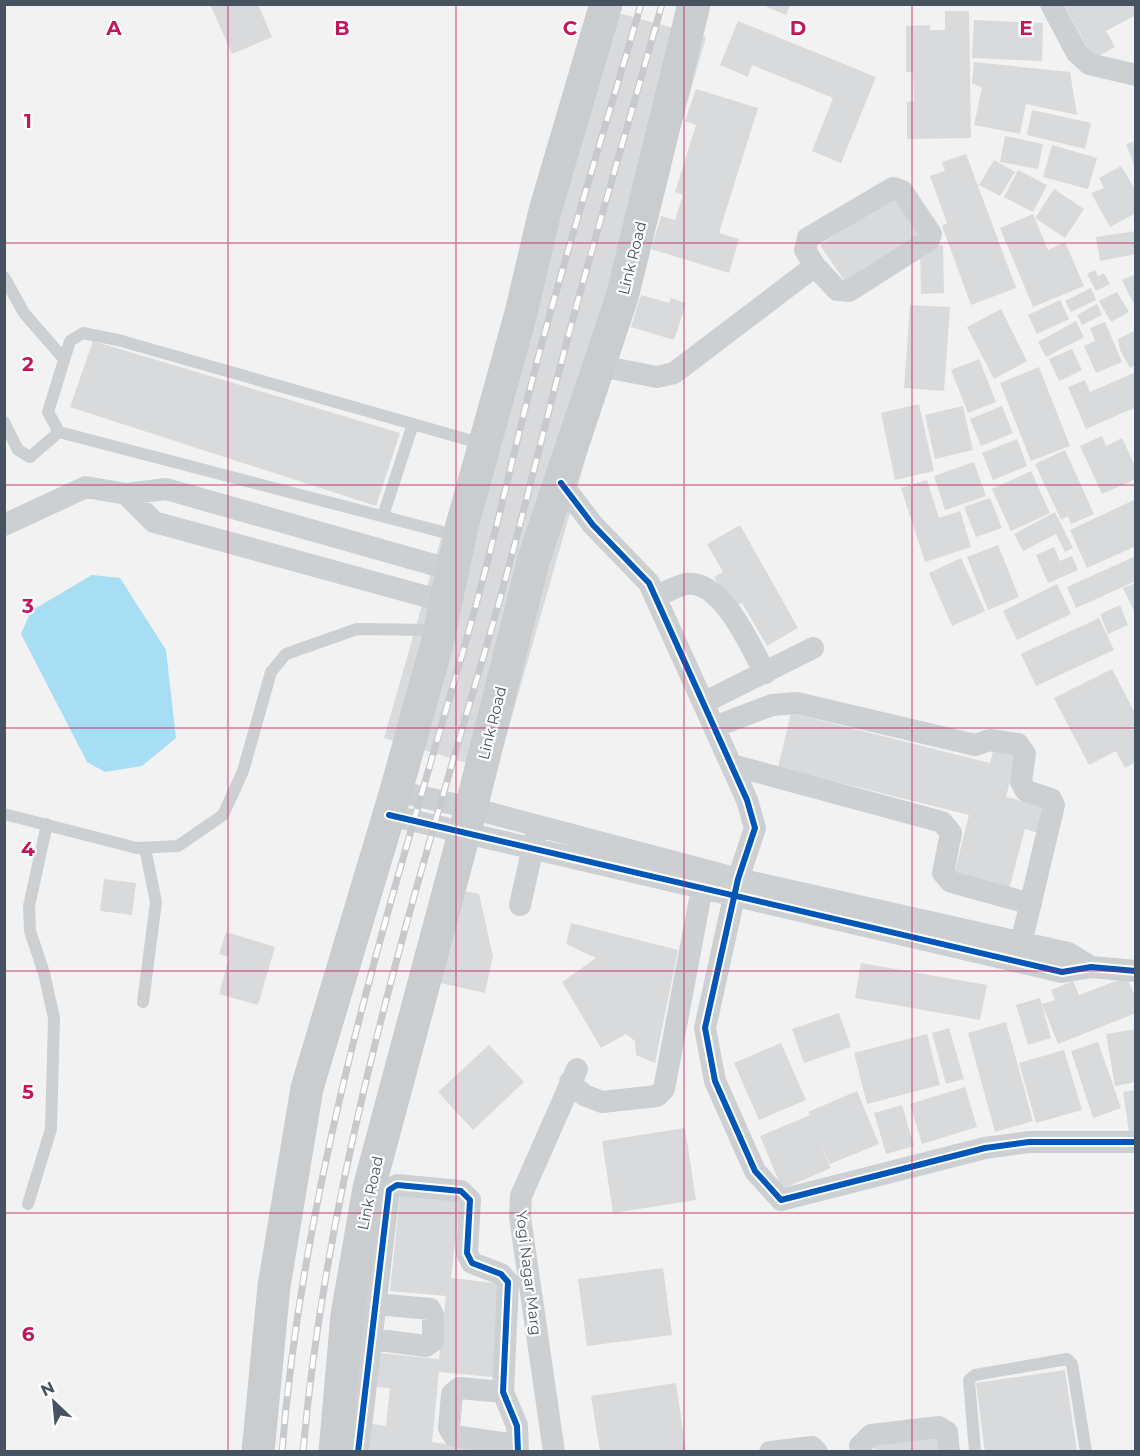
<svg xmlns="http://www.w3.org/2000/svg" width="1140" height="1456" font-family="Montserrat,sans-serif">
  <rect width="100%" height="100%" fill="#f2f2f2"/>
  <!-- water -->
  <path fill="#a8def3" d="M92 575 120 578 166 650 176 738 142 766 105 772 87 762 21 634 31 611Z"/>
  <!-- building -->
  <path fill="#d9dadc" d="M210 4H258L272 37 232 54Z
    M760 4H791L786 15Z
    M1064 4H1136V15L1106 31 1115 47 1093 59Z
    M593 6 706 37 496 772 384 738Z
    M945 11H969L971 138 907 139V102L914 101 913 72H906V26L930 25V30H945Z
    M974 20 1043 23 1042 61 972 58Z
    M738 21 876 77 841 163 812 151 833 98 752 65 748 77 720 65Z
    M974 62 1070 72 1077 115 1026 104 1020 134 974 125 982 88 972 83Z
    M696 89 758 108 719 233 739 239 729 273 651 249 661 216 675 220 683 195 675 192 696 125 685 121Z
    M1032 110 1091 123 1085 149 1027 135Z
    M1005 136 1043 144 1038 169 1000 162Z
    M1136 141V168H1135L1126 144Z
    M1052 145 1097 158 1088 189 1043 177Z
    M966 154 1016 288 971 305 942 226 947 223 930 176 945 171 942 162Z
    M994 160 1015 172 1000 196 979 185Z
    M1121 166 1136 191V213L1110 227 1091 193 1104 188 1099 178Z
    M1018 170 1047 185 1033 212 1004 197Z
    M1054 189 1084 209 1065 238 1035 218Z
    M895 196 922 232 846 283 820 245Z
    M1033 214 1048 250 1065 242 1084 286 1033 307 1000 228Z
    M1136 231V254L1100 261 1096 237Z
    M943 245 944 293 921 294 920 246Z
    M1095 270 1098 276 1104 273 1110 284 1096 291 1087 274Z
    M1136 274V309L1122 280Z
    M1091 288 1096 300 1071 312 1065 301Z
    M1117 292 1129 312 1111 322 1099 301Z
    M641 295 669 303 671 298 686 303 674 340 631 327Z
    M1060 300 1069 319 1037 334 1028 315Z
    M1097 304 1102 315 1082 325 1077 315Z
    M910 305 950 307 944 391 904 388Z
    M1001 309 1027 361 994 379 967 327Z
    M1076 321 1084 337 1046 357 1038 342Z
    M1105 322 1122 362 1096 373 1084 346 1095 341 1090 328Z
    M1136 330V365L1130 368 1120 350 1118 339Z
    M93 341 400 433 376 506 70 407Z
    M1072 349 1082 370 1059 381 1049 359Z
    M979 359 996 402 968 413 951 370Z
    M1039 367 1070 446 1031 461 1000 383Z
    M1136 372V407L1086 429 1068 387 1085 380 1090 392Z
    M919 404 934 471 895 480 881 413Z
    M963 406 973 450 935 459 925 415Z
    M1002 406 1013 433 981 446 970 419Z
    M1102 436 1106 446 1122 438 1136 468V479L1102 494 1080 446Z
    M1017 439 1027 466 993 480 982 453Z
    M1065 450 1094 514 1071 524 1068 516 1061 520 1035 464Z
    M974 462 986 496 945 510 934 476Z
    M1031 471 1050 513 1011 531 992 489Z
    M927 480 939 518 960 511 971 547 925 562 901 488Z
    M990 498 1002 528 976 537 964 507Z
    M1136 499V546L1087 568 1070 530Z
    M1055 512 1073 548 1065 552 1056 534 1023 551 1014 534Z
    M740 525 798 628 767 646 742 603 732 608 714 577 723 572 707 544Z
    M998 545 1019 597 988 610 967 557Z
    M1054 547 1060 561 1072 556 1078 570 1048 583 1036 555Z
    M1136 556V581L1076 608 1067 587Z
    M961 558 985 611 952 626 929 573Z
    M1136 583V615L1123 588Z
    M1057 584 1071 614 1017 640 1003 611Z
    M1120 605 1128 625 1108 634 1100 614Z
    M1099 618 1114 650 1036 686 1021 654Z
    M1112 669 1136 715V762L1125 768 1116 751 1089 765 1054 698Z
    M791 713 990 763 995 744 1018 750 1006 797 1049 808 1042 834 1025 829 1009 889 954 875 969 815 778 767Z
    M104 879 136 883 132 915 100 911Z
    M456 889 479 894 493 956 485 993 436 982Z
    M571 923 678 950 655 1063 636 1055 635 1041 626 1034 601 1048 562 982 596 958 566 944Z
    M226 932 275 947 258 1005 219 994 229 957 219 954Z
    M861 963 987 985 980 1020 855 998Z
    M1127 977 1136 999V1013L1058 1044 1042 1004 1055 1000 1051 990 1073 981 1079 995Z
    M1040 998 1051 1038 1028 1045 1016 1005Z
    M839 1013 851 1047 804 1063 792 1029Z
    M1006 1022 1033 1121 995 1132 968 1033Z
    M949 1028 964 1079 946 1084 932 1033Z
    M1136 1029V1082L1115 1086 1106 1034Z
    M927 1034 940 1085 867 1104 854 1053Z
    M1098 1042 1121 1108 1093 1118 1071 1051Z
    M781 1043 806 1100 759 1120 734 1063Z
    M489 1045 524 1082 473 1130 438 1092Z
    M1064 1050 1082 1110 1036 1123 1019 1063Z
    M965 1087 977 1127 922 1144 910 1104Z
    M1136 1090V1131L1129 1132 1123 1092Z
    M857 1091 879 1144 830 1164 819 1141 831 1168 782 1189 760 1136 810 1115 808 1112Z
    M902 1105 914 1146 886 1154 874 1113Z
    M685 1128 696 1200 613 1213 602 1141Z
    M400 1194 460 1201 451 1278 503 1284 493 1377 439 1372 432 1442 500 1452H369L372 1424 386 1426 390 1388 376 1387 380 1353 439 1359 446 1296 390 1291Z
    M663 1268 672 1335 587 1346 578 1279Z
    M1065 1370 1077 1452H985L976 1383Z
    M676 1383 686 1452H600L591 1396Z
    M939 1435 941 1452H875L874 1444Z"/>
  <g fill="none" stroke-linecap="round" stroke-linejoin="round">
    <!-- lane -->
    <path stroke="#cdd0d3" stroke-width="12" d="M4 277 24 313 64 359
      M4 422 18 450 30 457 59 432
      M383 516 413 424
      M458 536 59 432 48 412 70 341 83 333 118 340 483 444
      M4 814 137 848 178 846 223 815 243 771 271 672 286 654 357 629 437 630
      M143 1002 156 902 145 848
      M28 1204 51 1129 54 1018 44 973 30 931 29 906 47 824
      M975 1452 969 1380 975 1375 1067 1359 1072 1364 1086 1452"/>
    <!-- street -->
    <path stroke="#cdd0d3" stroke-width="22" d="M1051 4 1077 53 1089 64 1136 75
      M600 366 657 377 674 373 815 266 805 250 808 238 893 188 902 191 931 234 929 240 849 291 837 290 815 266
      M561 483 593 525 649 583 747 800 755 828 738 879 705 1028 715 1081 755 1171 781 1200 985 1148 1029 1142H1136
      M126 494 154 522 446 602
      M4 525 86 487 126 494 166 489 452 570
      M655 597C665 593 676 586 686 584 722 579 751 647 765 673
      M703 703 813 648
      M714 727 772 705 797 703 975 745 990 740 1018 744 1025 754 1021 782 1026 791 1051 799 1054 805 1018 956
      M732 765 942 822 951 833 943 873 951 882 1031 904
      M396 791 471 808 738 879 1068 953 1091 967
      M389 815 1062 972 1091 967 1136 971
      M520 905 536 834
      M570 1082 584 1095 602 1102 657 1096 664 1089 702 888
      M371 1339 426 1346 433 1341V1315L430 1309 376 1304
      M503 1392 459 1388 452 1394 449 1428 454 1436 517 1445
      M358 1452 389 1190 397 1185 461 1191 470 1200 467 1253 472 1263 501 1274 508 1282 503 1392 517 1426 518 1452
      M554 1452 520 1217 521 1196 577 1069
      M770 1452 812 1447 817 1452
      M861 1452 860 1446 871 1435 939 1427 947 1432 949 1452"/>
    <!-- primary -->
    <path stroke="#c9cdd0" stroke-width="33" d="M258 1452 274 1286 307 1088 396 791 437 644 462 526 521 313 545 211 606 4
      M335 1452 347 1315 369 1188 471 808 533 562 622 297 694 4"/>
    <!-- rail casing -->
    <g stroke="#c8c9cc" stroke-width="7">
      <path id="rail" d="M282 1452C304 1172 391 902 468 634 497 533 518 430 546 328 576 220 610 112 641 4
        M303 1452C328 1166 415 893 494 620 521 526 543 431 568 337 598 226 631 115 662 4"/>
    </g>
    <!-- rail -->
    <use href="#rail" stroke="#fff" stroke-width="4.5" stroke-dasharray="14" stroke-linecap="butt"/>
    <!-- cycleway casing -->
    <g stroke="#fff" stroke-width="10">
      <path id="cycleway" d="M561 483 593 525 649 583 747 800 755 828 738 879 705 1028 715 1081 755 1171 781 1200 985 1148 1029 1142H1136
        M389 815 1062 972 1091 967 1136 971
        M358 1452 389 1190 397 1185 461 1191 470 1200 467 1253 472 1263 501 1274 508 1282 503 1392 517 1426 518 1452"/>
    </g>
    <!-- cycleway -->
    <use href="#cycleway" stroke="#0057b8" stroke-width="6"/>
  </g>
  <!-- grid -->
  <path fill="none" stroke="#c2185b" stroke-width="1.5" stroke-opacity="0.55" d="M228 4V1452M456 4V1452M684 4V1452M912 4V1452M4 243H1136M4 485H1136M4 728H1136M4 971H1136M4 1213H1136"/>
  <g text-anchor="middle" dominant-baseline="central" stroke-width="4.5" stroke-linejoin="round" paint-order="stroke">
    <!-- street labels -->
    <g font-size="15" fill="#475360" stroke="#fff">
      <text transform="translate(632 258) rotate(-76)">Link Road</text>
      <text transform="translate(492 723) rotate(-76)">Link Road</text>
      <text transform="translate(370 1193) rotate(-78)">Link Road</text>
      <text transform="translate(529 1273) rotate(83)">Yogi Nagar Marg</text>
    </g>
  </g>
  <g font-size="20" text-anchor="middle" font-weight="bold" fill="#c2185b" stroke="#fff" stroke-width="4.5" stroke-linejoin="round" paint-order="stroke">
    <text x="114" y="35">A</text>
    <text x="342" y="35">B</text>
    <text x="570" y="35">C</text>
    <text x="798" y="35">D</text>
    <text x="1026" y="35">E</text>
    <text x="28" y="128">1</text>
    <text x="28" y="371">2</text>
    <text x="28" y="613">3</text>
    <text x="28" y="856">4</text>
    <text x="28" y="1099">5</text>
    <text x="28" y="1341">6</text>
  </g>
  <!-- border -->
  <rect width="1140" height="1456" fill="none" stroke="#475360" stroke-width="12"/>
  <!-- north arrow -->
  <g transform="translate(54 1402) rotate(334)" stroke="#ffffff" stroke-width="4.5" paint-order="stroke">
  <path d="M0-4.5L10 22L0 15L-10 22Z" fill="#475360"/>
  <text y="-9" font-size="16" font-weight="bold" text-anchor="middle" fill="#475360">N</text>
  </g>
</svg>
